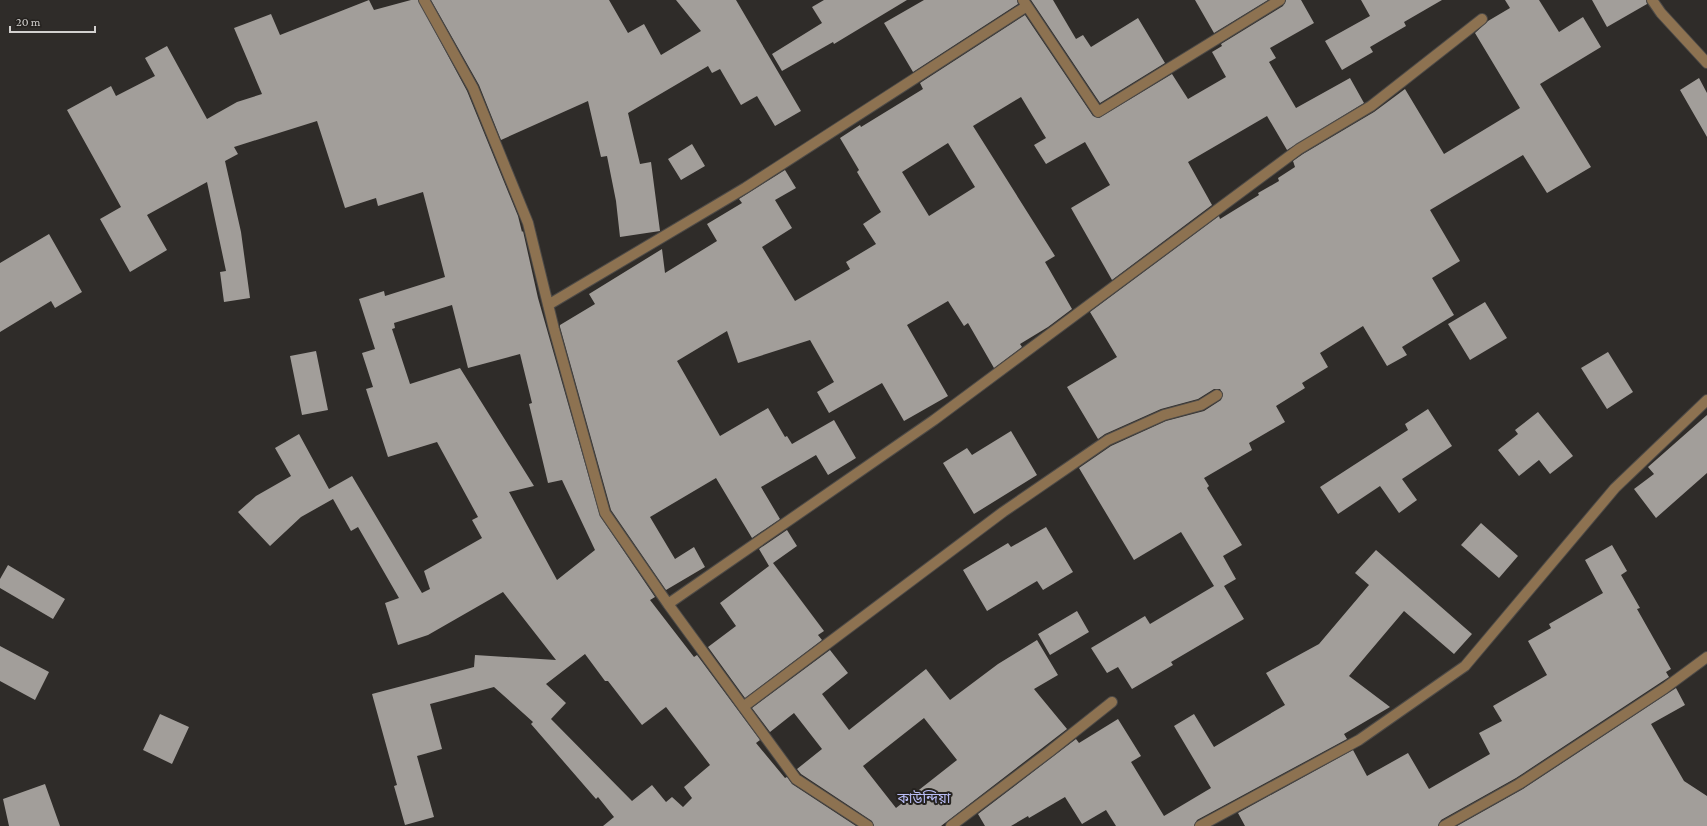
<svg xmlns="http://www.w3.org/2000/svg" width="1707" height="826" font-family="'Crimson Pro','Noto Sans Bengali',serif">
  <rect width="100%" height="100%" fill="#2f2c29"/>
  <!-- building -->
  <path fill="#a29e9a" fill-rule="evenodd" d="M369 0 374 10 411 0H418L467 91 518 216 522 232 523 231 538 298 600 516 655 597 650 600 694 657 697 655 760 740 756 743 785 778 787 777 792 784 856 826H603L614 817 598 797 596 799 531 724 533 722 494 687 430 704 442 749 417 756 434 817 405 825 394 786 397 785 372 694 474 667 475 655 556 660 503 592 428 635 398 645 385 603 399 598 358 527 351 531 333 499 301 517 270 546 238 512 256 496 291 476 275 448 299 434 329 489 352 476 422 593 430 589 424 571 482 538 472 520 478 517 437 442 388 457 366 389 373 387 362 353 375 349 359 299 384 291 385 296 445 277 423 192 378 206 376 198 345 208 317 121 234 147 238 154 225 161 241 232 250 298 224 302 220 272 226 271 207 182 147 215 167 250 130 272 100 219 121 207 67 110 111 86 116 96 155 76 145 58 167 46 207 119 237 102 262 94 234 28 271 14 280 35ZM452 305 468 368 520 354 532 403 529 404 548 483 562 480 595 550 557 580 509 492 534 486 460 368 410 384 392 329 395 328 394 323ZM585 654 605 681H608L642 725 666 707 710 765 684 787 692 798 683 807 672 797 666 802 652 785 632 801 551 719 566 703 546 684Z
    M431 0H609L628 33 644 24 661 55 701 31 676 0H736L801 111 775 126 757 96 741 105 720 69 712 73 708 66 628 113 640 164 651 162 660 231 620 237 616 201 607 156 601 157 588 101 501 140 479 85Z
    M824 0H907L834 44 833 42 782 71 772 54 822 23 812 7Z
    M924 0H1017L1018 4 913 72 884 23Z
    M1031 0H1053L1076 39 1083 35 1091 47 1138 18 1165 63 1100 103Z
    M1195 0H1268L1214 33Z
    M1286 0H1301L1314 23 1270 48 1276 58 1269 62 1296 108 1350 78 1364 103 1287 150 1267 116 1188 162 1212 205 1112 280 1071 208 1110 185 1085 142 1046 164 1034 145 1046 138 1021 97 973 126 1055 256 1045 262 1072 309 1048 327 1020 344 1022 347 994 368 968 323 964 326 948 301 907 325 948 396 904 421 882 383 829 413 817 392 834 382 810 340 738 363 727 331 677 361 720 436 768 408 785 437 787 436 792 444 834 420 856 458 828 475 816 455 761 487 780 519 752 538 716 478 650 517 675 559 694 547 705 567 666 590 611 510 560 327V325L595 304 589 294 662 249 665 273 717 241 707 224 742 203 739 199 785 170 796 188 775 200 792 228 762 247 795 301 850 269 846 262 876 244 863 224 881 212 857 172 859 170 840 138 860 125 861 127 923 89 920 83 1025 15 1093 116 1099 118 1172 74 1188 99 1226 77 1212 52 1222 46 1221 44 1283 6ZM948 143 975 187 929 216 902 172Z
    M1361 0H1442L1404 22 1406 26 1370 47 1373 52 1342 70 1325 41 1370 16Z
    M1505 0H1539L1559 32 1583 17 1601 47 1540 84 1591 167 1547 193 1523 155 1430 210 1460 261 1432 278 1454 315 1402 347 1407 355 1387 366 1363 326 1320 353 1328 367 1302 383 1305 388 1276 406 1285 422 1249 443 1252 450 1204 478 1209 486 1207 488 1242 545 1223 556 1236 579 1224 586 1244 619 1171 662 1173 665 1132 689 1118 667 1107 673 1091 648 1145 616 1150 624 1214 586 1181 532 1134 560 1079 468 1111 446 1166 421 1204 411 1221 400 1223 394 1220 389H1214L1198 399 1161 409 1105 434 1098 439 1067 387 1117 357 1090 312 1219 216 1220 219 1259 195 1258 193 1279 181 1278 178 1295 167 1293 161 1303 154 1374 112 1405 89 1444 154 1520 108 1475 33 1488 21 1510 8Z
    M1592 0H1646L1647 4 1607 27Z
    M1699 78 1707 93V137L1680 90Z
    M692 144 705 166 681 180 668 159Z
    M49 234 82 292 55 308 51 301 0 332V263Z
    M1485 302 1507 338 1470 360 1448 324Z
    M316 351 328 410 302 415 290 356Z
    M1608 352 1633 392 1607 409 1581 368Z
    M1428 409 1452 446 1402 479 1417 500 1399 513 1380 486 1338 514 1320 487 1408 430 1405 424Z
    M1538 412 1573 456 1550 474 1539 460 1519 476 1498 450 1518 434 1515 430Z
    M1707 415V473L1656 518 1634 489 1654 474 1648 467Z
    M1011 431 1037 475 974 514 943 463 967 448 972 455Z
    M1481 523 1518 556 1499 578 1461 545Z
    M1046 527 1073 572 1043 590 1037 581 987 611 963 570 1008 543 1011 547Z
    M787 530 797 546 773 563 824 631 818 635 822 640 745 698 708 647 736 626 720 603 769 566 759 549Z
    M1612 545 1627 571 1621 575 1640 608 1637 609 1671 669 1666 672 1669 677 1516 778 1441 820 1438 826H1245L1238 813 1353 750 1367 776 1408 753 1429 789 1490 754 1479 733 1502 721 1493 706 1547 675 1528 641 1551 628 1549 624 1603 593 1585 560Z
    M1376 550 1472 634 1454 654 1404 611 1349 676 1390 707 1344 734 1347 739 1197 820 1194 826H1116L1106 810 1082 824 1065 797 1029 818 1028 816 1011 826H985L978 814 1076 739 1079 743 1118 719 1141 756 1131 762 1164 816 1211 788 1174 726 1194 714 1214 747 1285 705 1266 673 1319 644 1369 585 1355 573Z
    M8 565 65 599 53 619 0 588V579Z
    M1077 611 1089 632 1050 655 1038 634Z
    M1037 640 1058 675 1034 689 1067 729 941 826H874L872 821 801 774 797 769 822 749 794 713 770 732 752 708 830 650 848 673 822 694 849 730 926 669 950 700 998 664ZM924 718 957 760 896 808 863 766Z
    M0 646 49 672 35 700 0 681Z
    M1676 688 1685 705 1651 724 1684 781 1707 796V826H1457L1523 789Z
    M160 714 189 727 172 764 143 750Z
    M45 784 60 826H9L3 799Z"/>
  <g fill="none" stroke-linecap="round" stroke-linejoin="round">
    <!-- minor casing -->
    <g stroke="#4d4a47" stroke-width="12">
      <path id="minor" d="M424 0 473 88 528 223 554 329 605 513 668 604 796 779 868 826
        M1023 0 1098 112 1280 0
        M1652 0 1661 13 1707 63
        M548 305 745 188 1027 6
        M668 604 934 420 1299 149 1371 106 1482 19
        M743 707 1003 512 1108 440 1164 415 1201 405 1217 395
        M951 826 1049 752 1112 702
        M1200 826 1359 740 1465 666 1615 488 1707 400
        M1444 826 1519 784 1665 688 1707 657"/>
    </g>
    <!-- minor -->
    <use href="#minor" stroke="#8d7251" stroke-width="10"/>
  </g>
  <g text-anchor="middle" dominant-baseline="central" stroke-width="4" stroke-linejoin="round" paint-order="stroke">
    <!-- quarter labels -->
    <g font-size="14" fill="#b9bdf6" stroke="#25221f">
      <text x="924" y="798">কাউন্দিয়া</text>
    </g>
  </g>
  <!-- scale -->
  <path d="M10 26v6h85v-6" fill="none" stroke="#d3d1cf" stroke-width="2"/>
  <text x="16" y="26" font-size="12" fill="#d3d1cf" stroke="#25221f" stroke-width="3" paint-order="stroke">20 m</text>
</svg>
